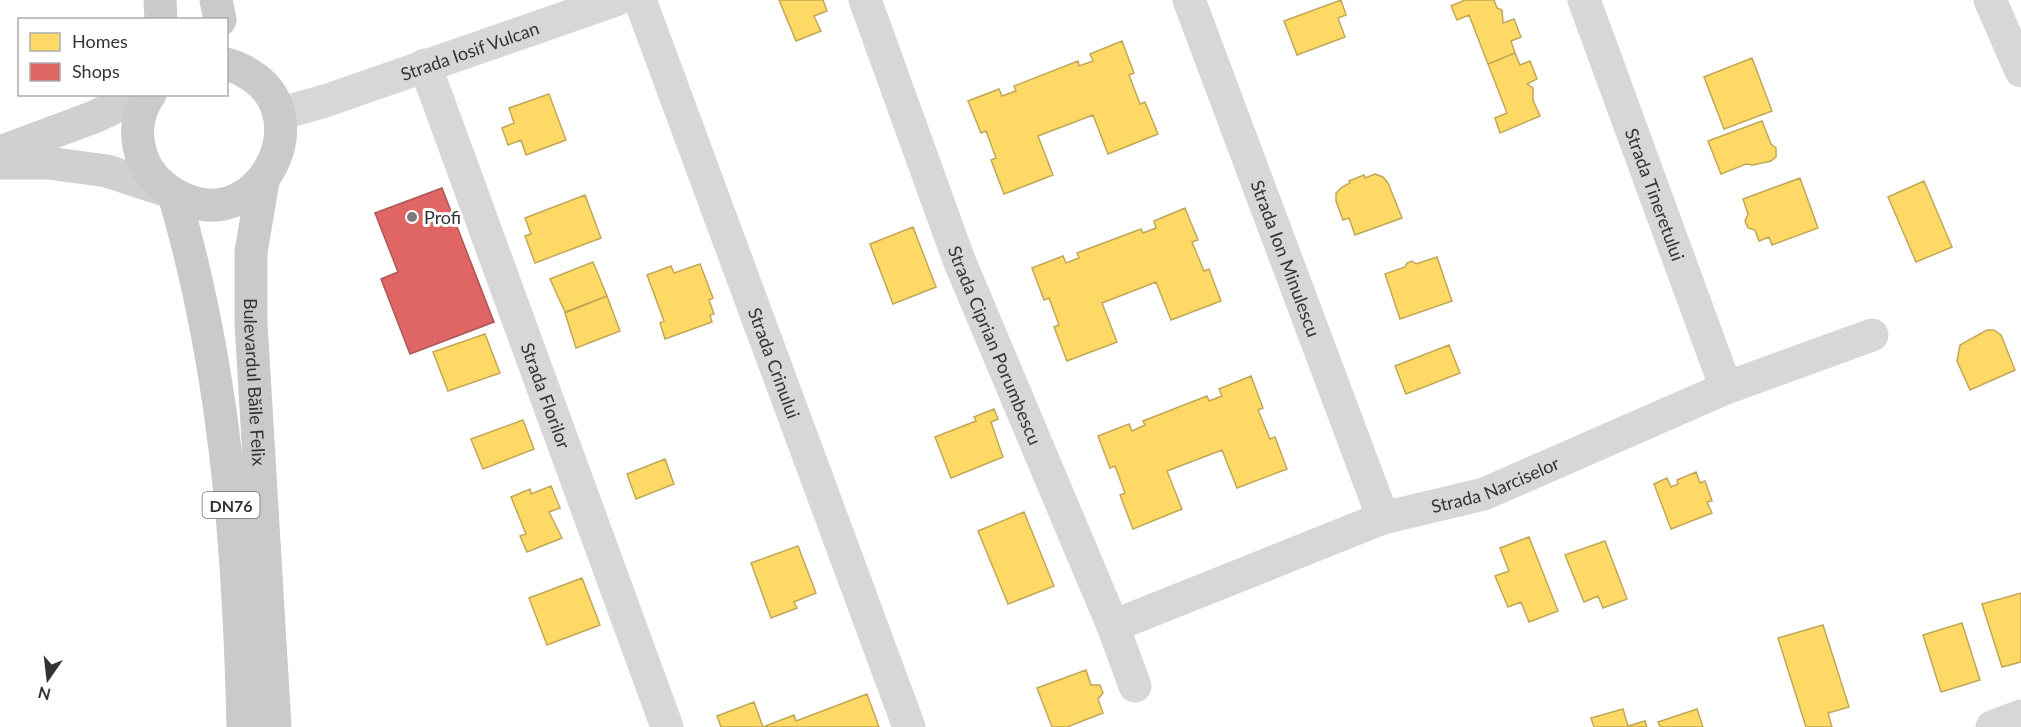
<svg xmlns="http://www.w3.org/2000/svg" width="2021" height="727" font-family="Lato,sans-serif">
  <rect width="100%" height="100%" fill="#fff"/>
  <!-- homes -->
  <path fill="#ffd966" stroke="#c2a757" stroke-width="1.5" d="M779 0H823L827 11 814 16 821 31 796 41Z
    M1341 0 1346 15 1338 18 1345 37 1297 55 1284 21Z
    M1465 0H1494L1497 8 1502 10 1503 23 1514 19 1521 37 1511 41 1515 53 1488 64 1469 15 1457 20 1451 6Z
    M1122 41 1134 73 1129 75 1140 104 1145 102 1158 134 1108 154 1093 115 1038 136 1053 175 1004 194 991 160 996 158 986 131 981 133 968 101 999 89 1002 96 1016 91 1014 86 1078 61 1079 66 1093 61 1090 54Z
    M1515 53 1520 65 1530 61 1537 79 1527 84 1533 88V100L1540 116 1500 133 1495 118 1507 113 1488 64Z
    M1752 58 1772 111 1724 129 1704 77Z
    M549 94 566 140 526 155 521 140 508 145 502 128 514 123 509 108Z
    M1762 121 1771 144 1776 148V157L1771 161 1753 165 1746 164 1721 174 1708 141Z
    M1375 174 1383 177 1388 183 1402 218 1355 235 1349 218 1343 220 1336 201V193L1342 187 1350 183 1349 181 1364 175 1365 178Z
    M1800 178 1818 228 1772 245 1769 237 1759 241 1755 230 1748 228 1745 221 1748 214 1743 199Z
    M1924 181 1952 247 1916 262 1888 197Z
    M585 195 601 238 535 263 525 236 531 234 525 218Z
    M1185 208 1198 240 1192 242 1204 271 1209 269 1221 301 1171 320 1156 282 1102 303 1117 342 1067 361 1054 327 1059 325 1049 298 1044 300 1032 268 1063 256 1066 263 1079 258 1077 253 1141 229 1143 233 1156 228 1154 221Z
    M913 227 936 287 893 304 870 244Z
    M1437 257 1452 301 1400 319 1385 274 1405 267 1407 263 1412 261 1416 264Z
    M593 262 607 296 565 312 550 279Z
    M700 264 713 298 709 300 714 314 710 315 712 322 665 339 660 323 664 321 647 275 671 266 674 273Z
    M607 296 620 331 576 348 565 313Z
    M1987 330H1994L2001 335 2015 370 1970 390 1957 361 1960 345Z
    M485 334 500 373 448 391 433 352Z
    M1449 345 1460 373 1406 394 1395 366Z
    M1251 376 1263 408 1258 410 1270 439 1275 437 1287 469 1237 488 1222 450 1167 471 1182 509 1133 529 1120 495 1125 493 1115 466 1110 468 1098 436 1129 424 1132 431 1145 425 1143 421 1207 396 1209 401 1222 396 1219 389Z
    M994 409 998 419 991 422 1003 457 951 478 935 437 976 421 974 417Z
    M523 420 534 449 483 469 471 439Z
    M665 459 674 484 636 499 627 474Z
    M1696 472 1700 483 1705 481 1712 501 1707 502 1712 513 1671 529 1654 484 1667 478 1671 487 1678 484 1677 480Z
    M551 486 560 508 549 512 562 538 527 552 520 536 526 534 511 497 530 489 531 494Z
    M1024 512 1054 586 1008 604 978 531Z
    M1529 537 1558 611 1529 622 1521 602 1508 607 1495 576 1509 571 1500 548Z
    M1605 541 1627 599 1603 608 1598 596 1584 602 1565 555Z
    M798 546 816 593 794 602 797 608 771 618 751 563Z
    M582 578 600 625 547 645 529 598Z
    M2021 593V662L2002 667 1982 604Z
    M1962 623 1980 680 1941 692 1923 635Z
    M1823 625 1849 707 1828 713 1832 727H1806L1778 638Z
    M1086 670 1091 685H1100L1103 693 1098 699 1103 713 1067 727H1052L1037 688Z
    M867 694 879 727H763L794 715 796 721Z
    M754 702 763 727H721L717 716Z
    M1623 709 1628 726 1645 721 1647 727H1594L1591 718Z
    M1697 709 1703 727H1660L1658 722Z"/>
  <!-- shops -->
  <path fill="#e06666" stroke="#ac5757" stroke-width="1.5" d="M442 188 494 322 410 354 381 279 398 272 375 213Z"/>
  <g fill="none" stroke-linecap="round" stroke-linejoin="round">
    <!-- minor -->
    <g stroke="#d7d7d7" stroke-width="33">
      <path id="s1" d="M640 0 909 727"/>
      <path id="s2" d="M865 0 959 260 1113 626 1135 686"/>
      <path id="s3" d="M1189 0 1383 518"/>
      <path id="s4" d="M1584 0 1726 388"/>
      <path d="M1990 0 2021 71"/>
      <path id="s5" d="M425 65 667 727"/>
      <path id="s6" d="M279 114 325 101 616 0"/>
      <path id="s7" d="M1113 626 1383 518 1484 494 1726 388 1872 335"/>
      <path d="M1992 727 2021 716"/>
    </g>
    <!-- secondary -->
    <path stroke="#d0d0d0" stroke-width="33" d="M0 152 94 117 143 94
      M0 163H48L107 171 168 191"/>
    <!-- primary -->
    <g stroke="#cacaca" stroke-width="33">
      <path d="M160 0 161 20"/>
      <path d="M216 0 220 20"/>
      <path d="M150 94C135 115 134 141 145 164 154 182 169 193 189 201 260 227 315 123 255 78 246 72 237 66 226 64"/>
      <path id="s8" d="M263 181 251 252V323L275 727"/>
      <path d="M174 195C225 368 239 547 243 727"/>
    </g>
  </g>
  <!-- markers -->
  <circle fill="#7a7a7a" stroke="#fff" stroke-width="2" cx="412" cy="217" r="6"/>
  <g text-anchor="middle" dominant-baseline="central" stroke-width="6" stroke-linejoin="round" paint-order="stroke">
    <!-- shield labels -->
    <rect fill="#fff" stroke="#707070" stroke-width="1.5" x="202.5" y="492" width="57" height="26" rx="4.5"/>
    <g font-size="16" font-weight="bold" fill="#333">
      <text x="231" y="505">DN76</text>
    </g>
    <!-- street labels -->
    <g font-size="18" fill="#333" stroke="#fff">
      <text stroke="none"><textPath href="#s6" startOffset="201">Strada Iosif Vulcan</textPath></text>
      <text stroke="none"><textPath href="#s4" startOffset="207">Strada Tineretului</textPath></text>
      <text stroke="none"><textPath href="#s3" startOffset="276">Strada Ion Minulescu</textPath></text>
      <text stroke="none"><textPath href="#s2" startOffset="369">Strada Ciprian Porumbescu</textPath></text>
      <text stroke="none"><textPath href="#s1" startOffset="387">Strada Crinului</textPath></text>
      <text stroke="none"><textPath href="#s8" startOffset="202">Bulevardul Băile Felix</textPath></text>
      <text stroke="none"><textPath href="#s5" startOffset="352">Strada Florilor</textPath></text>
      <text stroke="none"><textPath href="#s7" startOffset="408">Strada Narciselor</textPath></text>
    </g>
    <!-- poi labels -->
    <g font-size="18" fill="#333" stroke="#fff" text-anchor="start">
      <text x="424" y="217">Profi</text>
    </g>
  </g>
  <!-- legend -->
  <rect x="18" y="18" width="210" height="78" fill="#ffffff" stroke="#adadad" stroke-width="1.5"/>
  <rect x="30" y="33" width="30" height="18" fill="#ffd966" stroke="#adadad" stroke-width="1.5"/>
  <text x="72" y="48" font-size="18" fill="#333333">Homes</text>
  <rect x="30" y="63" width="30" height="18" fill="#e06666" stroke="#adadad" stroke-width="1.5"/>
  <text x="72" y="78" font-size="18" fill="#333333">Shops</text>
  <!-- north arrow -->
  <g transform="translate(48 679) rotate(194)" stroke="#ffffff" stroke-width="4.5" paint-order="stroke">
  <path d="M0-4.5L10 22L0 15L-10 22Z" fill="#333333"/>
  <text y="-9" font-size="16" font-weight="bold" text-anchor="middle" fill="#333333">N</text>
  </g>
</svg>
